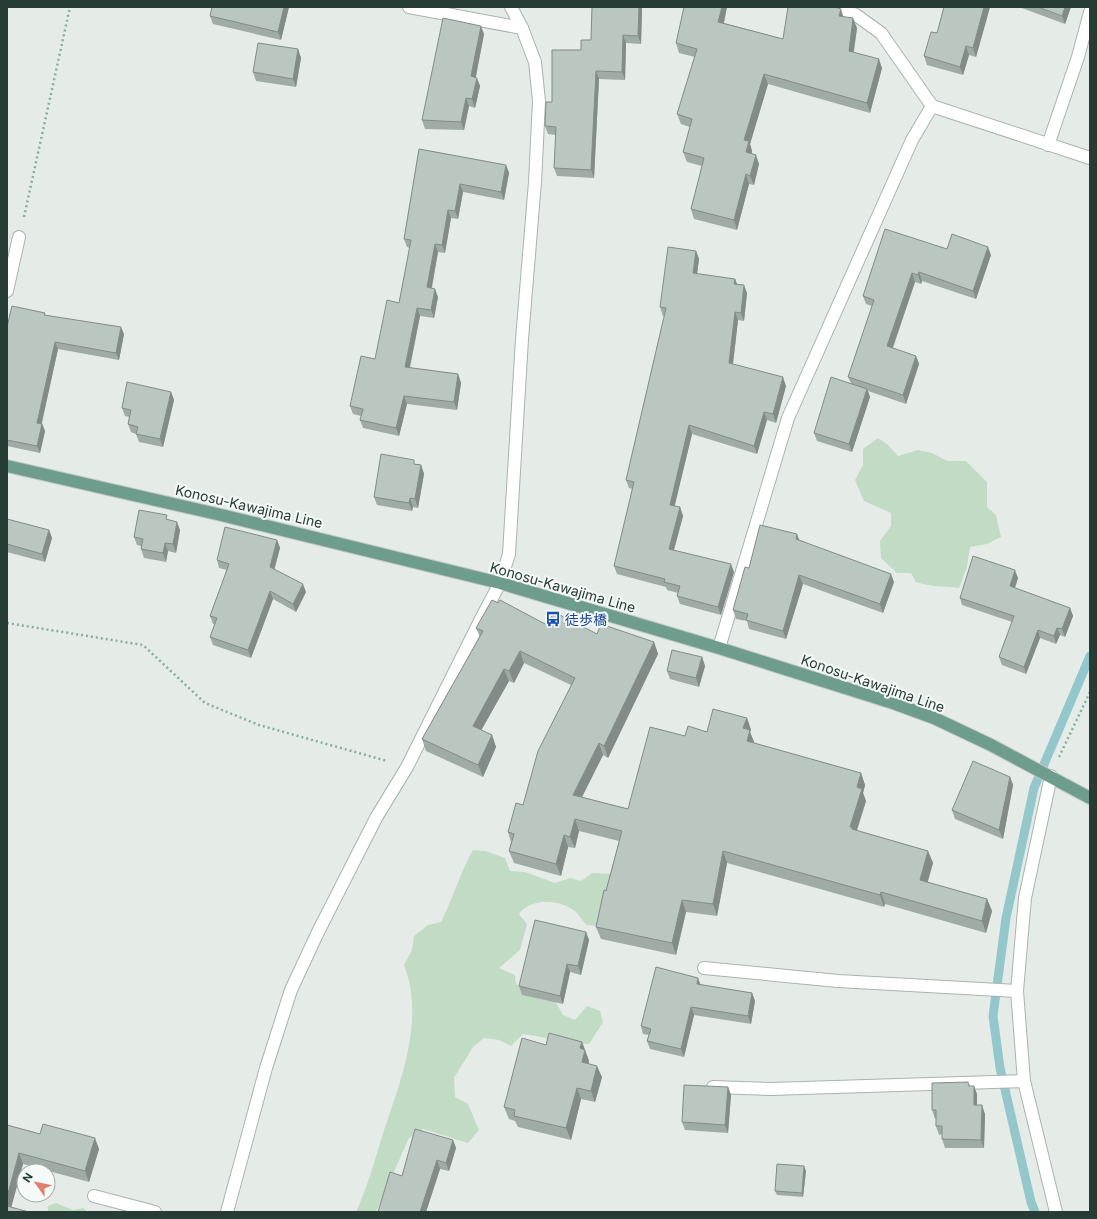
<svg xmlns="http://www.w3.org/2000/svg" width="1097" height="1219" font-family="Inter,'Noto Sans JP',sans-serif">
  <rect width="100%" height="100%" fill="#e5ece8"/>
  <!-- green -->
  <path fill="#c1dbc5" d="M878 438 887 444 898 456 918 450 932 453 947 461H966L987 482V507L996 515 1001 537 987 544 970 547 967 567 959 588C944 586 930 587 916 582L911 573H897L881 558 880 541 891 526V513L864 501 855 480 863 465V449Z
    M473 850 485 851 505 858 510 871 525 872 555 883 570 878 581 881 592 873 616 874 599 926 586 925C583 921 580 916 576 912 561 899 531 897 519 914L527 924 520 950 499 968 515 975 516 985 531 982 551 994 563 1015 575 1020 587 1006 600 1011 603 1022 589 1044C567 1044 545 1037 523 1034L511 1046 499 1040 484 1038 473 1047 454 1078 455 1097 468 1104 479 1130 468 1143 423 1129 409 1138 376 1212H356C367 1188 374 1163 382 1137 399 1084 426 1021 404 965L412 950 414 936 428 925 441 922C453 898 460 873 473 850Z
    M56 1203 73 1210 83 1208 88 1212H48V1206Z"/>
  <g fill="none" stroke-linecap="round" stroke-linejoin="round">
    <!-- stream -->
    <path stroke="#94c7cb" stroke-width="9" d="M1035 1212 1031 1202 1000 1068 993 1016 1006 918 1034 788 1090 656"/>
    <!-- service casing -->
    <g stroke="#a8b4ae" stroke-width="14">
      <path id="service" d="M409 7 522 28
        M833 7 856 15 881 33 932 106
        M7 291 19 237
        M704 968 838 981 1017 991
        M713 1087 771 1089 1024 1081
        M94 1196 155 1212"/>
    </g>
    <!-- minor casing -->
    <g stroke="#a8b4ae" stroke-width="14">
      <path id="minor" d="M1048 145 1078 57 1090 12
        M719 648 788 418 912 140 932 106 1090 158
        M1051 776 1025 898 1017 991 1024 1081 1056 1212
        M227 1212 266 1068 291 990 318 932 376 818 407 767 483 615 500 583 509 554 522 339 535 182 539 101 535 62 522 28 511 7"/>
    </g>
    <!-- primary casing -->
    <g stroke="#c2c8c6" stroke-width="14">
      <path id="primary" d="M7 466 217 514 500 583 719 648 893 703 934 718 991 745 1090 798"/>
    </g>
    <!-- path -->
    <path stroke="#89ac9e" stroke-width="2.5" stroke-dasharray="2 3" stroke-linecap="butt" d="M24 217 70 7
      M7 623 143 645 205 703 259 725 387 761
      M1059 757 1090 692"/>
    <!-- service -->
    <use href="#service" stroke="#fff" stroke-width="12"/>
    <!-- minor -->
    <use href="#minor" stroke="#fff" stroke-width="12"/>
    <!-- primary -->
    <use href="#primary" stroke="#6f9d8d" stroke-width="12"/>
  </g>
  <!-- wall -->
  <path fill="#a0aba6" d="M212 7H289L281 40 213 24 210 16Z
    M592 7H641L642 9 641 44 626 43 625 80 599 79 594 178 557 176 554 168 556 135 548 134 545 126 552 102 581 50 591 40Z
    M727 7 724 23 783 39 843 17 857 28 854 52 882 68 870 113 768 84 750 144 752 151V153L759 164 754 185 749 184 737 230 694 219 691 209 702 166 687 162 683 152 690 127 681 124 677 114 695 57 679 53 676 43Z
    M990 7 976 57 969 55 963 75 927 65 924 56 937 33Z
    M1019 7H1071L1065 24Z
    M484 34 476 77 480 86 475 108 469 106 464 130 425 129 422 120Z
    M298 49 301 58 296 87 256 81 253 72Z
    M419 149 506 165 509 173 504 200 463 192 458 219 451 218 445 253 438 252 432 288 438 297 434 318 420 316 410 368 458 374 461 383 457 410 407 404 399 436 363 428 360 420 361 416 353 414 350 406 375 359 399 303 410 248 407 247 404 239Z
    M947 249 991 255 976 299 922 281 921 284 915 282 893 348 916 356 919 364 906 404 868 391 870 397 852 452 817 441 814 433 851 383 848 377 872 306 866 304 863 296Z
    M696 251 699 259 697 274 735 279 737 284 747 293 744 321 738 320 733 364 786 386 776 423 767 420 757 454 692 434 674 506 680 507 683 516 674 550 734 572 721 615 680 604 677 596 678 593 667 590 666 587 617 574 614 566 633 489 629 488 626 480 665 316H663L660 307Z
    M45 315 124 334 119 360 58 349 42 423 45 431 40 453 7 446V327Z
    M171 392 174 400 163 447 139 442 136 434 131 432 128 424 129 417 125 416 122 408Z
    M416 464 421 465 424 474 418 508 413 507 412 511 377 505 374 497Z
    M7 519 49 530 52 538 45 562 7 552Z
    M168 520 180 530 176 553 168 551 166 562 144 558 141 549V546L137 545 134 537Z
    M277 540 280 548 274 569 306 592 296 612 273 599 251 658 213 645 210 637 215 625 213 624 210 616 227 570 219 568 217 560Z
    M800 540 894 582 883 613 803 584 786 639 749 629 747 621 736 619 733 610 749 568Z
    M1018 578 1015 588 1070 608 1073 616 1065 637 1060 635 1056 644 1040 638 1026 674 1002 665 999 657 1012 622 962 605 960 598Z
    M498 603 547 625 597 634 654 642 658 654 608 758 603 755 582 797 628 809 685 736 707 732 747 718 751 730 750 732 754 742V743L861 773 865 785 863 793 866 801 857 831 928 851 933 863 927 882 987 899 992 911 986 933 885 904 884 907 727 863 717 916 686 912 676 955 601 939 596 927 619 841 579 831 575 848 568 847 561 876 514 863 509 851 511 842 508 832 523 805 571 685 524 663 514 683 509 681 481 730 492 735 496 747 483 777 426 751 422 739 480 637 476 628Z
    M702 657 705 666 699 687 670 679 667 671Z
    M1010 777 1013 785 1003 839 955 819 952 810Z
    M586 932 589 940 581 975 570 972 563 1004 522 995 519 986Z
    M701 985 752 993 755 1001 751 1024 694 1015 684 1057 650 1049 647 1041 649 1035 643 1034 641 1026Z
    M582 1042 589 1061V1064L602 1077 595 1102 581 1099 571 1140 518 1127 515 1121 509 1119 504 1107 546 1045Z
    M968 1082 970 1086 977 1094V1105L985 1114 984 1148H945L942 1139V1134L939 1135 936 1126V1118L935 1119 932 1110Z
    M728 1087 731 1095 728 1133 685 1130 682 1122Z
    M7 1125 99 1149 89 1182 23 1164 11 1207 7 1212Z
    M453 1140 456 1148 449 1171 440 1169 426 1212H378L402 1176Z
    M806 1171 803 1197 777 1195 775 1191Z"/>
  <!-- shaded-wall -->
  <path fill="#828b87" d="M284 7H289L281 40 278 32Z
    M639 7H641L642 9 641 44 638 36Z
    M722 7H727L722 31 718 22Z
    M984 7H990L976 57 973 48Z
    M1065 7H1071L1065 24 1062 16Z
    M841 9 844 19 839 16Z
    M853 18 857 28 852 61 849 51Z
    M481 26 484 34 474 85 471 76Z
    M623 35 626 43 625 80 622 72Z
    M966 46 969 55 963 75 960 67Z
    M298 49 301 58 296 87 293 79Z
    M879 59 882 68 870 113 867 103Z
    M596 71 599 79 594 178 591 170Z
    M764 74 768 84 750 144 752 151 749 162 746 152 744 140Z
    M477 78 480 86 475 108 472 99Z
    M466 98 469 106 464 130 461 122Z
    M756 155 759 164 754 185 750 176Z
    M506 165 509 173 504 200 501 192Z
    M746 174 749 184 737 230 734 220Z
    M460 184 463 192 458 219 455 211Z
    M448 210 451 218 445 253 442 245Z
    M435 244 438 252 430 296 427 287Z
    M988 247 991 255 976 299 973 291Z
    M696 251 699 259 696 282 693 273Z
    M919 272 922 281 921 284 918 275Z
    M912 273 915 282 890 355 887 346Z
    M735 279 738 287 734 284Z
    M744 285 747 293 744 321 741 313Z
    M435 289 438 297 434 318 431 310Z
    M417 308 420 316 408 375 405 367Z
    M735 312 738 320 732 372 729 363Z
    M121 327 124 334 119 360 116 353Z
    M55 342 58 349 40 430 37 423Z
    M916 356 919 364 906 404 903 395Z
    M458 374 461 383 457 410 454 402Z
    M783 377 786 386 776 423 773 414Z
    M867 389 870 397 852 452 849 444Z
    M171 392 174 400 163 447 160 439Z
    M404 396 407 404 399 436 396 428Z
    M764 412 767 420 757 454 754 446Z
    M42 424 45 431 40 453 37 446Z
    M689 425 692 434 673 513 670 505Z
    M421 465 424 474 418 508 415 499Z
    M410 498 413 507 412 511 409 503Z
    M680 507 683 516 672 557 669 549Z
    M177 522 180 530 176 553 173 544Z
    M49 530 52 538 45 562 42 554Z
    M797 534 800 542 796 539Z
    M277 540 280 548 273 575 270 567Z
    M165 543 168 551 166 562 163 553Z
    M731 564 734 572 721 615 718 607Z
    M1015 570 1018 578 1013 594 1010 586Z
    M891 574 894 582 883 613 880 604Z
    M799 575 803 584 786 639 783 631Z
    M303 584 306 592 296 612 293 604Z
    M270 591 273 599 251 658 248 650Z
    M1070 608 1073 616 1065 637 1062 629Z
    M1057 628 1060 635 1056 644 1054 636Z
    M1038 630 1040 638 1026 674 1024 667Z
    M654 642 658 654 608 758 604 746Z
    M520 651 524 663 514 683 509 671Z
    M702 657 705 666 699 687 696 678Z
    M504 669 509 681 477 738 473 726Z
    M747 718 751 730 750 732 754 742 751 753 747 741 743 728Z
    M492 735 496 747 483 777 478 765Z
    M599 743 603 755 577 807 573 795Z
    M861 773 865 785 863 793 866 801 855 835 850 827 857 787Z
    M1010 777 1013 785 1003 839 999 830Z
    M575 819 579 831 575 848 570 837Z
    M564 835 568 847 561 876 556 864Z
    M723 851 727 863 717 916 713 904Z
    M928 851 933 863 925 892 920 880Z
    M881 892 885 904 884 907 880 895Z
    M987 899 992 911 986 933 982 921Z
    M682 900 686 912 676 955 672 943Z
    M586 932 589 940 581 975 578 966Z
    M567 964 570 972 563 1004 560 996Z
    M698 978 701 986 697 984Z
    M752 993 755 1001 751 1024 748 1016Z
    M691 1007 694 1015 684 1057 681 1049Z
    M582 1042 589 1061 586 1074 582 1062 580 1048Z
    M597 1066 602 1077 595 1102 591 1091Z
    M974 1086 977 1094V1114L974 1105Z
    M728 1087 731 1095 728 1133 725 1125Z
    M577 1088 581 1099 571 1140 566 1128Z
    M982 1105 985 1114 984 1148 981 1140Z
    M95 1138 99 1149 89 1182 85 1171Z
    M453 1140 456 1148 449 1171 446 1163Z
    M19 1153 23 1164 10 1212 7 1211V1197Z
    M437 1160 440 1169 426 1212H420Z
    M804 1166 806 1171 803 1197 802 1193Z"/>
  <!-- building -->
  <path fill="#bac7c1" stroke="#828b87" d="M212 7H284L278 32 210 16Z
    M592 7H639L638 36 623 35 622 72 596 71 591 170 554 168 556 127 545 126 546 102H552V50H581V40H591Z
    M684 7H722L718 22 783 39 788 7H835L841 9 839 16 853 18 849 51 879 59 867 103 764 74 744 140 749 141 746 152 756 155 750 176 746 174 734 220 691 209 704 158 683 152 692 119 677 114 697 49 676 43Z
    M944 7H984L973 48 966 46 960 67 924 56 931 32 937 33Z
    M1038 7H1065L1062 16Z
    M443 18 481 26 471 76 477 78 472 99 466 98 461 122 422 120Z
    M258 43 298 49 293 79 253 72Z
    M419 149 506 165 501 192 460 184 455 211 448 210 442 245 435 244 427 287 435 289 431 310 417 308 405 367 458 374 454 402 404 396 396 428 360 420 363 409 350 406 361 356 375 359 387 300 399 303 411 240 404 239Z
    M885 229 947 249 952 234 988 247 973 291 919 272 918 275 912 273 887 346 916 356 903 395 848 377 874 300 863 296Z
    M668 247 696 251 693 273 735 279 734 284 744 285 741 313 735 312 729 363 783 377 773 414 764 412 754 446 689 425 670 505 680 507 669 549 731 564 718 607 677 596 680 586 664 582 665 579 614 566 634 482 626 480 666 308 660 307Z
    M12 306 45 313 44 315 121 327 116 353 55 342 37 423 42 424 37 446 7 440V327Z
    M831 377 867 389 849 444 814 433Z
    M127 382 171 392 160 439 136 434 138 427 128 424 131 410 122 408Z
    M381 454 414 460V464L421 465 415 499 410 498 409 503 374 497Z
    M139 510 167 515 166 519 177 522 173 544 165 543 163 553 141 549 143 539 134 537Z
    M7 519 49 530 42 554 7 544Z
    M760 525 797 534 796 539 891 574 880 604 799 575 783 631 746 620 748 614 733 610 745 567 749 568Z
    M225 527 277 540 270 567 303 584 293 604 270 591 248 650 210 637 217 618 210 616 229 564 217 560Z
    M973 556 1015 570 1010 586 1070 608 1062 629 1057 628 1054 636 1038 630 1024 667 999 657 1014 616 960 598Z
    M492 600 498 603 500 600 547 625 554 612 597 634 601 624 654 642 604 746 599 743 573 795 628 809 650 727 685 736 688 726 707 732 713 709 747 718 743 728 750 730 747 741 861 773 857 787 862 789 850 827H852V829L928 851 920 880 987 899 982 921 881 892 880 895 723 851 713 904 682 900 672 943 596 927 604 890 606 891 622 831 575 819 570 837 564 835 556 864 509 851 514 834 508 832 516 803 523 805 538 751 575 678 520 651 509 671 504 669 473 726 492 735 478 765 422 739 483 631 476 628Z
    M672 650 702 657 696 678 667 671Z
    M973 761 1010 777 999 830 952 810Z
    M535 920 586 932 578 966 567 964 560 996 519 986Z
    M656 967 698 978 697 984 752 993 748 1016 691 1007 681 1049 647 1041 651 1029 641 1026Z
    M549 1033 582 1042 580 1048 585 1050 582 1062 597 1066 591 1091 577 1088 566 1128 514 1116 515 1110 504 1107 522 1038 546 1045Z
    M968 1082 969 1086H974V1105H982L981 1140 942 1139V1126H936V1110H932V1083Z
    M684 1085 728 1087 725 1125 682 1122Z
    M43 1124 95 1138 85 1171 19 1153 7 1197V1125L40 1134Z
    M415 1129 453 1140 446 1163 437 1160 420 1212H378L390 1172 402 1176Z
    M777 1164 804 1166 802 1193 775 1191Z
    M7 1206 29 1212H7Z"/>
  <!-- icons -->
  <defs>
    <g id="bus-bare" transform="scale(1.2)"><path d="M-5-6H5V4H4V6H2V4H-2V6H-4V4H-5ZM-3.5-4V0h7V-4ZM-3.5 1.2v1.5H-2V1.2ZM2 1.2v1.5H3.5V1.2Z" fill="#1a4fb4" stroke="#f5f9f7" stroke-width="2.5" paint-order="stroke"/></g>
  </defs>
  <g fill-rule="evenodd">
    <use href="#bus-bare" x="553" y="619"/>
  </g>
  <g text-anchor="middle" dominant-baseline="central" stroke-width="4" stroke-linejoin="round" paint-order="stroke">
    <!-- street labels -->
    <g font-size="14" fill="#263c34" stroke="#f5f9f7">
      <text transform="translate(249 506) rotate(13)">Konosu-Kawajima Line</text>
      <text transform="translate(563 587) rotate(16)">Konosu-Kawajima Line</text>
      <text transform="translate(873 683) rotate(19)">Konosu-Kawajima Line</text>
    </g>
    <!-- transit labels -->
    <g font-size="14" fill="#164399" stroke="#f5f9f7" text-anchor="start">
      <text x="565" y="619">徒歩橋</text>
    </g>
  </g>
  <!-- border -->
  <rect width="1097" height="1219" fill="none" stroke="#263c34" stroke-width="16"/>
  <!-- north arrow -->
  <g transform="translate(36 1183) rotate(303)"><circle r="19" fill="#f5f9f7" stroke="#a2ada9"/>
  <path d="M0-3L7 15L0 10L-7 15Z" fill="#e27f6d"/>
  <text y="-6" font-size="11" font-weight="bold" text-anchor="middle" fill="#263c34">N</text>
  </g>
</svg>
